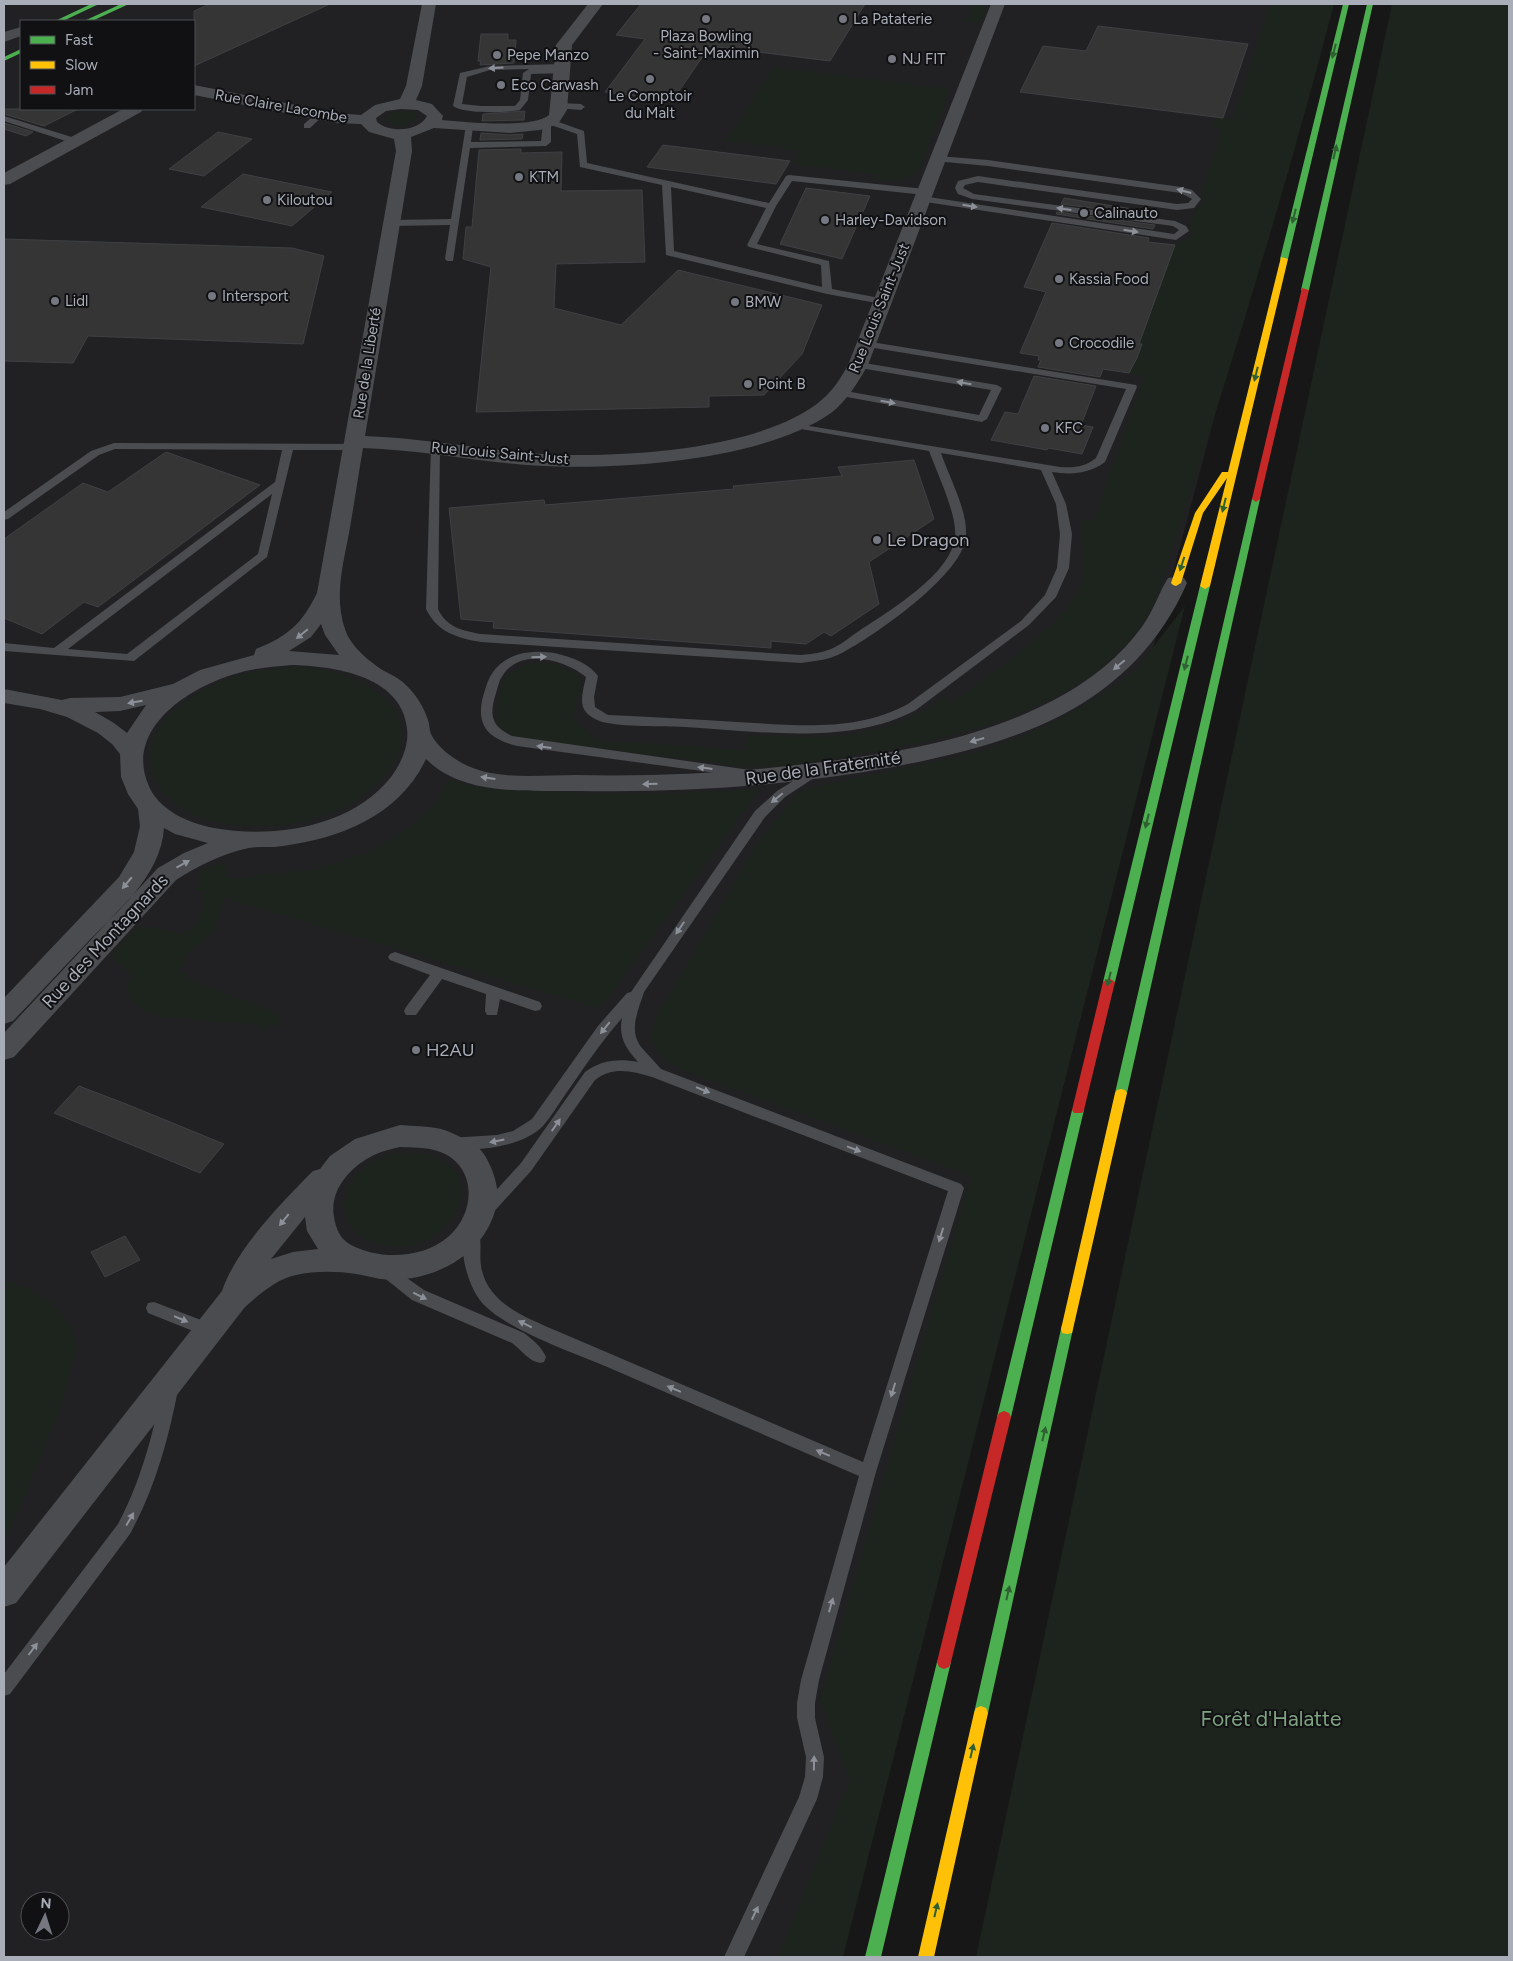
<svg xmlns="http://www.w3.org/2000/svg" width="1513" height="1961" font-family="Figtree,sans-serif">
  <rect width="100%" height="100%" fill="#171717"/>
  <!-- built -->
  <path fill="#212123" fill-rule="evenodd" d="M4 4H1315L1247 294 1087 898 816 1957H4ZM21 21H194V109H21ZM30 1901H60V1931H30Z"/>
  <!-- green -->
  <path fill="#1d241e" d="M973 4H988L980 23 965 21Z
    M1270 4H1334C1282 204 1220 402 1156 599 1109 703 966 736 865 753 832 759 796 766 762 767 743 768 724 764 705 761 670 757 636 753 602 749 581 747 509 743 499 725 493 716 501 687 505 677 533 656 557 659 583 680L572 718 597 740 745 750 748 735C823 737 878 745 943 698L953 702C986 676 1069 623 1081 584 1085 570 1081 535 1081 519L1094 521 1144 376 1129 373 1141 344 1071 332 1047 314 1145 329 1175 245 1191 237 1192 232 1190 226 1195 209 1203 203 1201 195 1223 129 1212 128 1214 117 1233 119Z
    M1392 4H1509V1957H976Z
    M774 67 950 89 919 170C906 183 891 181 873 180L876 174 793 164 800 150 726 141Z
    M402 111 414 113 417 118C409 127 395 127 385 121V118L392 112Z
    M1185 606 843 1957H778L850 1781 820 1700 971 1176 677 1068 660 1055 650 1037 659 1012 757 844 796 795 812 787 972 754 1015 739 1056 721 1119 684 1137 668Z
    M304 667C361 671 437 712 385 775 344 825 256 838 199 817 179 809 160 795 153 774 135 723 200 686 240 675 261 669 283 667 304 667Z
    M448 779 478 787 599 794H672L761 788 600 1009 225 898 221 906 215 931 189 952 179 970 192 981 278 1013 279 1024 263 1029 254 1024 159 1017 138 1008 131 998 127 985 132 976 118 964 111 954 137 927C144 928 153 927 161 928 167 930 174 933 180 933 199 933 204 906 204 892L192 889 202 885 200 882 201 870 224 863 229 879 313 869 366 853 408 829 438 801Z
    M401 1153C510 1149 453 1274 370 1241 337 1227 337 1189 363 1168 374 1159 387 1155 401 1153Z
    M4 1280 26 1287 53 1303 72 1329 76 1350 61 1406 4 1544Z"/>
  <!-- building -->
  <path fill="#353536" stroke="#3f4043" d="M210 4H330L194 66V11Z
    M641 4H865L830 61 710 46 672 101 605 92 645 39 616 35Z
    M1098 26 1248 44 1223 118 1020 92 1043 46 1086 51Z
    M481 34H508V40H516L514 63 480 65 481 61H478Z
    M4 109H78L44 126 4 114Z
    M525 111 524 120 482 121 483 114Z
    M4 123 33 132 26 136 4 129Z
    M218 132 252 139 204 176 169 169Z
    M481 133 510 135 523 134 522 139 480 140Z
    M663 145 790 161 776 184 647 167Z
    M521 149V153L562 152 561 191 642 190 645 262 556 264 554 308 621 325 678 270 822 305 802 354 764 395 709 396V407L476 412 491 267 463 259 466 227H472L479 150Z
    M243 174 332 192 292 226 201 207Z
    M806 188 870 196 842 259 780 244Z
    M1064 198 1139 210 1137 214 1061 204Z
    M1057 212 1155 225 1153 229 1056 214Z
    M1052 223 1149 238 1148 242 1175 245 1139 344H1142L1137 358 1129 373 1103 369 1100 377 1038 367 1041 360H1038L1039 356 1020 353 1046 292 1024 287Z
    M4 239 292 248 324 256 303 344 88 336 73 363 4 361Z
    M1034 376 1096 386 1081 425 1093 427 1082 454 1048 448 1047 450 991 440 1005 412 1018 414Z
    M166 452 260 485 98 607 84 602 42 634 4 618V539L83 483 108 492Z
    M914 460 934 519 869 562 879 604 831 636 824 632 806 644 771 641V648L493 628 494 622 461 619 449 508 544 500 545 505 734 489 733 486 842 476 838 467Z
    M79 1086 126 1104 224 1144 200 1173 54 1113Z
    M125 1236 140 1260 105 1277 91 1252Z"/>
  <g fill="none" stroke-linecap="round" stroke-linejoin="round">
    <!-- lane -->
    <path fill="#4b4c50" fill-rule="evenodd" d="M562 64H565V68L558 69H565V73L531 74 528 100 520 110C506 113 464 114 453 106L460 73 490 66ZM529 69 523 73 520 100 515 106H481L462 104 467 77 490 70Z
      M560 103 581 104 585 107 581 110 557 108 556 106Z
      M317 113 324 115 310 128H304V124Z
      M4 116 78 139 79 141 72 143 4 121Z
      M547 120H553L584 131 587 163 769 203 786 176 789 175 925 189 929 192 925 195 792 181 776 206 757 244 829 261 832 289 885 299 887 301 882 304 827 294 666 255 662 185 580 167 577 134 551 125V142L546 146 470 148 453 261H447L445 259 450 225 391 226 386 223 391 220 451 219 466 125 473 127 471 142 541 141 543 123ZM671 187 766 208 747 245 749 247 821 265 822 287 674 251Z
      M938 156 988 160 1181 187 1192 190 1201 199 1194 208 1177 210 978 182 965 185 963 188 974 194 1175 221 1186 226 1189 231 1176 240 919 201 918 199 922 196 1174 234 1179 230 1173 226 972 199 958 194 955 188 958 181 978 176 1177 204 1188 203 1192 199 1181 193 988 166 935 161 934 159Z
      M865 341 1136 385 1137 387 1105 462C1089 474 1071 475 1052 472L1066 504 1072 534 1069 568 1056 597 1029 625 916 710C849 746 758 731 685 727 662 726 623 727 602 722 576 712 581 700 586 677 566 660 521 647 503 675 499 680 498 687 496 693 489 715 491 726 512 736L750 770 752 773 750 776 746 777 517 746C485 738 474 722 485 690 488 679 493 669 503 662 519 650 544 650 562 655 576 659 589 664 598 676L594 697 595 707 608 715C651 717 694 719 737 722 794 725 855 733 908 704L1021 621 1045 595 1057 568 1060 534 1056 504 1041 470 941 453C949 477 968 511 966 536 964 574 874 636 842 653 829 660 815 661 801 663L481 642C457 638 437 632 426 609L431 445H439L440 447 438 609C446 627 463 631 481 634L801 655C811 654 821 653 831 649 841 645 850 637 859 631 889 611 950 575 955 538 958 516 937 473 929 451L795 428 791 427 790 425 791 423 1060 467C1074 468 1085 467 1096 458L1126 389 862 346 860 344Z
      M858 362 997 385 1002 388 987 419 982 422 836 395 835 393 840 390 979 415 991 390 854 367V363Z
      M114 443 353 444 358 447 353 450H293L267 557 134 661 4 651V643L54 648 275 482 282 450 115 449 99 455 8 519 4 520V512L91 451ZM272 494 258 554 127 654 68 649Z
      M816 767 822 771 820 774 785 797 765 817 644 992C638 1011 628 1031 642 1048 648 1055 655 1062 661 1069L961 1184 964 1188 876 1472 819 1680 815 1703V1718L824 1757 823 1777 817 1799 744 1957H724L799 1797 805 1777 806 1757 797 1718V1703L801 1680 859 1476C774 1439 690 1403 605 1366 571 1352 509 1330 484 1305 469 1290 456 1248 467 1228L472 1226 477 1228C483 1238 479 1254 481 1266 487 1304 526 1317 557 1331L863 1462 948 1191 652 1077C632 1071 613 1066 595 1080L531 1171 490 1216 485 1218 480 1216 477 1212 480 1208 521 1163 585 1072C601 1060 618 1058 638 1062 626 1048 618 1037 622 1018 601 1042 583 1069 565 1095 558 1105 551 1117 543 1126 524 1146 474 1154 449 1146L447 1142 449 1138 497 1135 513 1131 532 1119 598 1026 627 993 631 992 755 811 777 791Z
      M395 952 540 1002 542 1006 540 1010 535 1011 500 999 497 1015H487L485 1011 486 994 442 979 416 1015H406L404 1011 406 1007 430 975 390 960 388 957 390 954Z
      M382 1262 387 1264 424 1290 524 1333C533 1340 541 1346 546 1357L544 1362C532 1366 522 1350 512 1343L412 1300 377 1272 374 1268 377 1264Z
      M154 1302 214 1325 216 1330 214 1335 208 1337 148 1313 146 1308 148 1303Z
      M170 1383 176 1385 178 1390C168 1441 155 1488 130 1534L10 1694 4 1696V1674L118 1524C141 1481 152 1437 162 1390L164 1385Z"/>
    <!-- street -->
    <path fill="#4b4c50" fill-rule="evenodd" d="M422 4H436L422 86 416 100 432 104 443 116 442 120C464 122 533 129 549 115L556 45 588 4H603L572 45 567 110 558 124 540 130 510 133 434 128 411 137 412 151 365 436C424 438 483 450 542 454 619 458 755 451 818 403 831 393 840 380 848 365L991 4H1005L868 365C858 382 847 401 831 413 764 460 624 470 544 466 483 463 424 450 363 448 358 477 354 505 349 533 343 565 334 597 345 629 349 643 363 656 374 664 384 673 397 675 407 686 416 695 424 707 428 720 430 725 429 731 432 736 438 747 451 757 462 763 494 781 539 775 575 775 663 777 751 772 838 760 916 750 994 734 1063 695 1095 677 1127 651 1147 619 1155 606 1160 591 1168 578L1176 577 1184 578 1187 583C1161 642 1119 685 1062 715 1011 741 954 755 898 766 792 786 685 793 578 791 528 790 464 797 426 759 400 815 341 838 283 846 272 848 259 846 249 848 223 853 198 866 176 880L14 1057 4 1060V1033L158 868 184 853 208 843 175 834 164 828C161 877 115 913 84 946 60 971 37 996 13 1021L4 1024V998L119 877 134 852 140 826 138 809 128 794 121 777 120 754 112 744 98 733 67 717 40 709 4 703V689L62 700 70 698 120 697 173 684 200 670 254 655 256 649C288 636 302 624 317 593L396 151 394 139 369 132 361 124 336 123 194 95V85L336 113 361 115 375 105 400 99 406 86ZM401 109 418 110 427 116C418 132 390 133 377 122L376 118 386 111ZM321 624 325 635 339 655 289 651 311 637ZM291 665C333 666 401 675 407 728 409 746 402 762 391 777 352 827 273 839 214 828 188 823 158 810 148 784 125 728 190 687 235 674 253 668 272 667 291 665ZM146 705 127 733 114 723 95 712 120 711Z
      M21 27V36L4 42V32Z
      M123 109H143L141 112 10 184 4 185V173Z
      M400 1125C413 1126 428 1126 441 1129 452 1132 462 1138 472 1143 486 1150 495 1174 497 1188 499 1207 491 1226 480 1240 459 1266 426 1279 393 1280 381 1280 368 1276 356 1274 336 1271 315 1271 296 1275 276 1279 259 1295 245 1307L16 1603 4 1607V1567L222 1291C236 1249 282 1202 313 1171L320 1169 330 1156 355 1139ZM400 1147C411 1148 424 1147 434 1150 477 1161 478 1211 448 1237 422 1259 379 1260 351 1245 340 1239 336 1229 334 1217 329 1190 351 1166 374 1155 382 1151 392 1149 400 1147ZM305 1217 307 1231 318 1249 293 1252 271 1259Z"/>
    <!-- fast -->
    <path fill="#4caf50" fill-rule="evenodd" d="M91 4H99L63 21H55Z
      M121 4H129L92 21H84Z
      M1343 4H1349L1288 259 1284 261 1280 259Z
      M1367 4H1373L1309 290 1305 292 1301 290Z
      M21 49V53L4 61V57Z
      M1256 496 1260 499 1127 1093 1125 1096H1117L1115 1093 1252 499Z
      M1205 583 1210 586 1115 982 1109 986 1103 982 1200 586Z
      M1078 1105 1082 1107 1084 1110 1011 1417 1009 1421 1004 1423 999 1421 997 1417 1072 1110 1074 1107Z
      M1067 1324 1072 1325 1073 1329 988 1713 986 1718 981 1720 976 1718 974 1713 1061 1329 1062 1325Z
      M944 1655 949 1657 951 1662 881 1957H865L937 1662 939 1657Z"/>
    <!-- slow -->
    <path fill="#ffc107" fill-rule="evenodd" d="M1281 257 1288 259 1210 586 1205 589 1200 586 1227 478 1203 513 1181 583 1176 586 1173 585 1171 583 1195 513 1222 472H1228Z
      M1121 1089 1125 1090 1127 1093 1073 1329 1072 1333 1067 1334 1062 1333 1061 1329 1115 1093 1117 1090Z
      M981 1706 986 1708 988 1713 934 1957H918L974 1713 976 1708Z"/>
    <!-- jam -->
    <path fill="#c62828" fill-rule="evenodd" d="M1302 288 1309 290 1260 499 1256 502 1252 499Z
      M1109 978 1115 982 1084 1110 1082 1113H1074L1072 1110 1103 982Z
      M1004 1411 1009 1413 1011 1417 951 1662 949 1667 944 1669 939 1667 937 1662 997 1417 999 1413Z"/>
  </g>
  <!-- one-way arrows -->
  <defs><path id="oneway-solid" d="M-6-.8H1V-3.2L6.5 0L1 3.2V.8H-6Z" transform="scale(1.25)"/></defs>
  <g fill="#2e6032">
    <use href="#oneway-solid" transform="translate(1334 51) rotate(104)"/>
    <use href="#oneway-solid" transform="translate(1335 152) rotate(-77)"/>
    <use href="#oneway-solid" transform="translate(1294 216) rotate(104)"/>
    <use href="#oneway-solid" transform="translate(1256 374) rotate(104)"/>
    <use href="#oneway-solid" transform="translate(1224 505) rotate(104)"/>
    <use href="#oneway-solid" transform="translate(1182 564) rotate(108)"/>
    <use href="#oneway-solid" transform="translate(1186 663) rotate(104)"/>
    <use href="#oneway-solid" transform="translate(1147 821) rotate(104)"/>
    <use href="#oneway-solid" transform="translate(1109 979) rotate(104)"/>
    <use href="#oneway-solid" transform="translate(1044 1434) rotate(-77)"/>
    <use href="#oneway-solid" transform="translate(1008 1593) rotate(-77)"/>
    <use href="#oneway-solid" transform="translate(972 1751) rotate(-77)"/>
    <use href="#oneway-solid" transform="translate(936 1910) rotate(-77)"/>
  </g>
  <g fill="#8c9099">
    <use href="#oneway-solid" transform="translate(496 68) rotate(176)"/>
    <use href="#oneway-solid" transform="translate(1184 191) rotate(-165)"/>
    <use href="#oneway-solid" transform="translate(970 206) rotate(9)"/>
    <use href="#oneway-solid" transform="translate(1064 209) rotate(-172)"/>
    <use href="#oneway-solid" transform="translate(1131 231) rotate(9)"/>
    <use href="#oneway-solid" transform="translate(964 383) rotate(-170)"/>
    <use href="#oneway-solid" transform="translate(888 402) rotate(10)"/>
    <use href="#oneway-solid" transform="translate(302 634) rotate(141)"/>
    <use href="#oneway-solid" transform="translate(539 657) rotate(-2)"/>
    <use href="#oneway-solid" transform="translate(1119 665) rotate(140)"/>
    <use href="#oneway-solid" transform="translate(135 702) rotate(170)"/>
    <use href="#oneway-solid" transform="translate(977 740) rotate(164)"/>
    <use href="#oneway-solid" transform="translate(544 747) rotate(-172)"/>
    <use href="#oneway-solid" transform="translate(705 768) rotate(-173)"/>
    <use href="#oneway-solid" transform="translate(488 778) rotate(-172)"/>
    <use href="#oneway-solid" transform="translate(650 784) rotate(179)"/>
    <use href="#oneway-solid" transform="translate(777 798) rotate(141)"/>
    <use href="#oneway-solid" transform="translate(183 864) rotate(-29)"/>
    <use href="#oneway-solid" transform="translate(127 883) rotate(130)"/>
    <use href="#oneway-solid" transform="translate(680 928) rotate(124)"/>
    <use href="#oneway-solid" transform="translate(605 1028) rotate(129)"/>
    <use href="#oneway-solid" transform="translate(703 1090) rotate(22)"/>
    <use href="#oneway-solid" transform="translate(556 1125) rotate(-55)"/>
    <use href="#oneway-solid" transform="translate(497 1141) rotate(169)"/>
    <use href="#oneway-solid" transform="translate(854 1149) rotate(21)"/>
    <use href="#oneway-solid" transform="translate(284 1220) rotate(129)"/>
    <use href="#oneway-solid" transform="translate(941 1235) rotate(107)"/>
    <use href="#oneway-solid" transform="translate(420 1296) rotate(26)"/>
    <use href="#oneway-solid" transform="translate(181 1319) rotate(23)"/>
    <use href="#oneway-solid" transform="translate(525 1324) rotate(-154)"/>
    <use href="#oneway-solid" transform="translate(674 1389) rotate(-157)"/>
    <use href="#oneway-solid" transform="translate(893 1390) rotate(107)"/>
    <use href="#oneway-solid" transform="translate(823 1453) rotate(-157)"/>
    <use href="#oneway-solid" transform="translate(130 1519) rotate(-60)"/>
    <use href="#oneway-solid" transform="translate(831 1605) rotate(-74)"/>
    <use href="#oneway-solid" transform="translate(33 1649) rotate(-53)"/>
    <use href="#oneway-solid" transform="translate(814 1763) rotate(-89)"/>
    <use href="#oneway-solid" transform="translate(755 1913) rotate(-65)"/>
  </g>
  <!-- markers -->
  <g fill="#757880" stroke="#111113" stroke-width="2">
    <circle cx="706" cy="19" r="5"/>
    <circle cx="843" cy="19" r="5"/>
    <circle cx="497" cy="55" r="5"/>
    <circle cx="892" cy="59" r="5"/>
    <circle cx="650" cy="79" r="5"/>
    <circle cx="501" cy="85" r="5"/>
    <circle cx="519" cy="177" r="5"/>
    <circle cx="267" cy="200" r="5"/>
    <circle cx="1084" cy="213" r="5"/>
    <circle cx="825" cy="220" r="5"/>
    <circle cx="1059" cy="279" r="5"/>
    <circle cx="212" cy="296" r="5"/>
    <circle cx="55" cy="301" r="5"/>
    <circle cx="735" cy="302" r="5"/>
    <circle cx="1059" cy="343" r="5"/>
    <circle cx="748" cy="384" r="5"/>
    <circle cx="1045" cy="428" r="5"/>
    <circle cx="877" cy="540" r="5"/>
    <circle cx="416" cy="1050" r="5"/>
  </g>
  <g text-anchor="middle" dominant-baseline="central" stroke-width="4" stroke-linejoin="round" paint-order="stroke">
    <!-- far-poi labels -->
    <g font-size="15" fill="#a8adb8" stroke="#111113" text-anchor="start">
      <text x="853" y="19">La Pataterie</text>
      <text x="706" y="36" text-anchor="middle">Plaza Bowling<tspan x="706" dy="17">- Saint-Maximin</tspan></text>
      <text x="507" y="55">Pepe Manzo</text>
      <text x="902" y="59">NJ FIT</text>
      <text x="511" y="85">Eco Carwash</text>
      <text x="650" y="96" text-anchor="middle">Le Comptoir<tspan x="650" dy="17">du Malt</tspan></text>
      <text x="529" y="177">KTM</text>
      <text x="277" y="200">Kiloutou</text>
      <text x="1094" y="213">Calinauto</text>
      <text x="835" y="220">Harley-Davidson</text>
      <text x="1069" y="279">Kassia Food</text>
      <text x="222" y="296">Intersport</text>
      <text x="65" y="301">Lidl</text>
      <text x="745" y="302">BMW</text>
      <text x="1069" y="343">Crocodile</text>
      <text x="758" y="384">Point B</text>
      <text x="1055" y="428">KFC</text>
    </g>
    <!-- far-street labels -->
    <g font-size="15" fill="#a8adb8" stroke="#111113">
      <text transform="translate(281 106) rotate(10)">Rue Claire Lacombe</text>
      <text transform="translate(879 308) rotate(-68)">Rue Louis Saint-Just</text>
      <text transform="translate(367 363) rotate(-81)">Rue de la Liberté</text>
      <text transform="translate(500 453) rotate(5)">Rue Louis Saint-Just</text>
    </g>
    <!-- poi labels -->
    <g font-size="18" fill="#a8adb8" stroke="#111113" text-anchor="start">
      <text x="887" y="540">Le Dragon</text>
      <text x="426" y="1050">H2AU</text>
    </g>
    <!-- street labels -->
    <g font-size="18" fill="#a8adb8" stroke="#111113">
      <text transform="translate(823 768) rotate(-8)">Rue de la Fraternité</text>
      <text transform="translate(105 941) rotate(-47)">Rue des Montagnards</text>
    </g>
    <!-- near-park labels -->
    <g font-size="21" fill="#7fa381" stroke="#111113">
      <text x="1271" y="1718">Forêt d'Halatte</text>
    </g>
  </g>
  <!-- border -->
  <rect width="1513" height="1961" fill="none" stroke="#a8adb8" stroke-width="10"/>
  <!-- legend -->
  <rect x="20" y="20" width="175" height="90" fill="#111113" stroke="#4d4f55"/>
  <rect x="30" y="36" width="25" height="8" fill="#4caf50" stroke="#4d4f55"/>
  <text x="65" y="45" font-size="15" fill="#a8adb8">Fast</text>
  <rect x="30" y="61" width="25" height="8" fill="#ffc107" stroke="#4d4f55"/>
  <text x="65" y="70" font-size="15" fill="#a8adb8">Slow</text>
  <rect x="30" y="86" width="25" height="8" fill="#c62828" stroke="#4d4f55"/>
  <text x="65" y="95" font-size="15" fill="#a8adb8">Jam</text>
  <!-- north arrow -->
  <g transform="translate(45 1916) rotate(4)"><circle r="24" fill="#111113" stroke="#4d4f55"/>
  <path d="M0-4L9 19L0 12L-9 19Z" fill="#757880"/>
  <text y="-8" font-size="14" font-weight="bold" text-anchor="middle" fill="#a8adb8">N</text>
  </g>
</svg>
